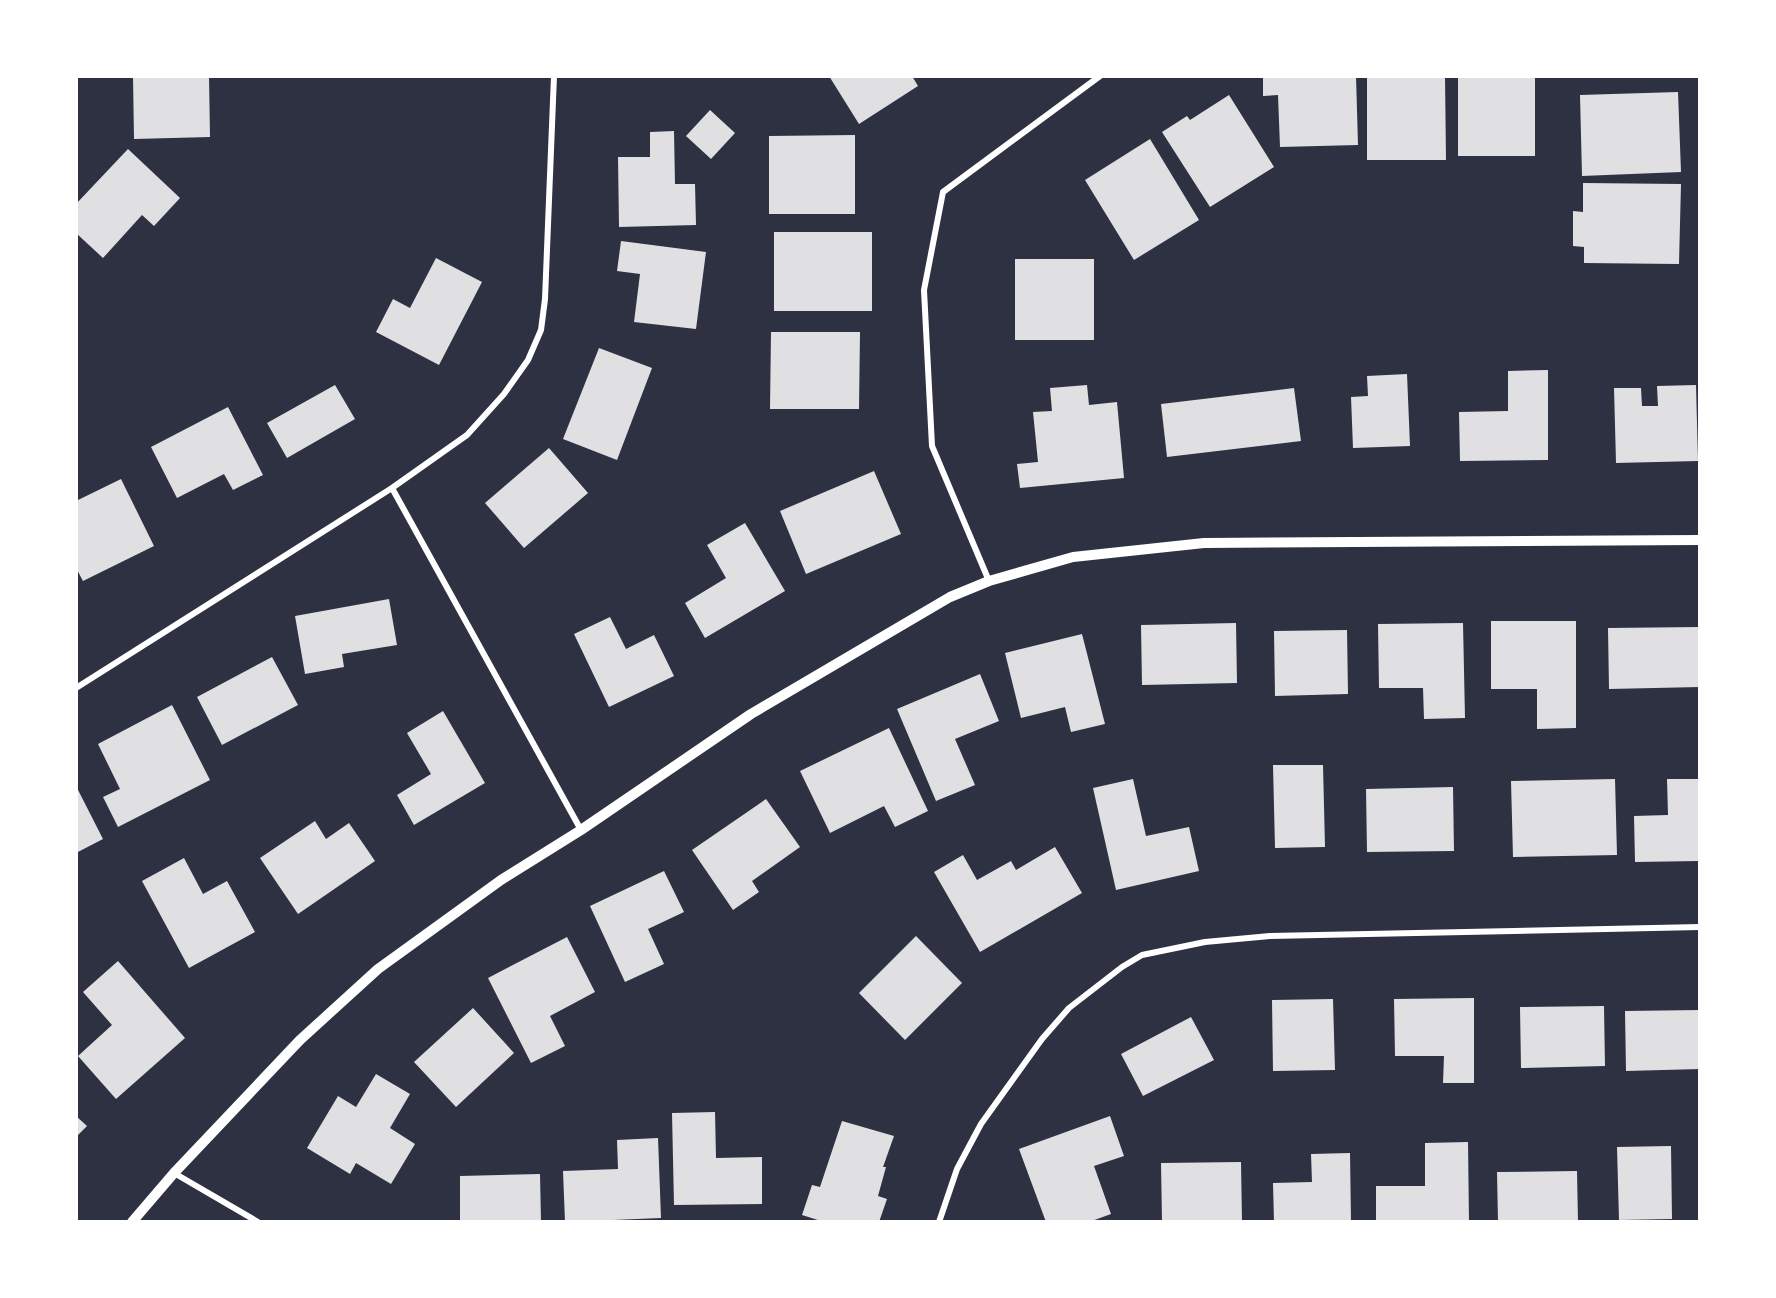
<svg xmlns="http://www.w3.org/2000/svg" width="1776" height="1298" font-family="'IBM Plex Sans',sans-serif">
  <rect width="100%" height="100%" fill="#2d3142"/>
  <!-- building -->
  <path fill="#e0e0e3" d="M133 76H209L210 137 134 139Z
    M829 76H912L918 86 859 124Z
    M1263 76H1356L1358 145 1280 147 1278 95 1263 96Z
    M1367 76H1445L1446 160H1367Z
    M1458 76H1535V156H1458Z
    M1678 92 1681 172 1582 176 1580 95Z
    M1229 95 1274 167 1210 207 1162 132 1187 116 1190 120Z
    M710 110 735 133 711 159 686 136Z
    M674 131 675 184H695L696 225 619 227 618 157H650V132Z
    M855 135V214H769V136Z
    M1150 139 1199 220 1134 260 1085 180Z
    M128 149 180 198 154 226 142 215 103 258 76 233V204Z
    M1583 183 1681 184 1679 264 1584 263V247L1573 246V211L1583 212Z
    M774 232H872V311H774Z
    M621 241 706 252 696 329 634 322 640 274 617 271Z
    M436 258 482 282 439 365 376 332 393 299 410 308Z
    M1015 259H1094V340H1015Z
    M771 332H860L859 409H770Z
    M599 348 652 368 617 460 563 439Z
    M1548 370V460L1460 461 1459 412 1508 411V371Z
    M1407 374 1410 446 1353 448 1351 397 1368 396 1367 376Z
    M335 385 355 419 287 458 267 423Z
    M1087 385 1089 405 1117 402 1124 478 1020 488 1017 464 1038 462 1033 412 1052 411 1050 388Z
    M1696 385 1698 461 1616 463 1614 388H1641L1642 406H1658L1657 386Z
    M1294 388 1301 441 1167 457 1161 404Z
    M228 407 263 475 233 490 224 474 177 498 151 447Z
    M549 448 588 493 524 548 485 503Z
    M874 471 901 534 806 574 780 511Z
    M121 479 154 546 83 581 76 568V501Z
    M745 523 785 591 705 638 685 603 726 578 707 545Z
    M389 599 397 645 342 654 344 667 305 674 295 616Z
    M610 617 626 649 654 635 674 676 609 707 574 634Z
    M1491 621H1576V728L1537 729V689H1491Z
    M1236 623 1237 683 1142 685 1141 625Z
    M1463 623 1465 718 1424 719 1423 688H1379L1378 624Z
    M1700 627V687L1609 689 1608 628Z
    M1347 630 1348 694 1275 696 1274 631Z
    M1082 634 1105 724 1071 732 1065 707 1021 718 1005 653Z
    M272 657 298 705 222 745 197 697Z
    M980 674 999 721 955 739 975 785 936 801 897 709Z
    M172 705 210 780 118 827 103 797 120 789 98 744Z
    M443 711 485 783 414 825 397 795 431 774 407 733Z
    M889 728 928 811 895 827 884 806 830 833 800 771Z
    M1273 765H1323L1325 847 1275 848Z
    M1133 779 1146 836 1189 827 1199 871 1116 890 1093 788Z
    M1615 779 1617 855 1513 857 1511 781Z
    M1667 779H1700V861L1635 862 1634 816 1668 815Z
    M76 786 103 839 76 853Z
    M1453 787 1454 851 1367 852 1366 789Z
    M766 799 800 847 752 881 759 892 733 910 692 850Z
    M315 821 326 839 349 823 375 861 298 914 260 858Z
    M1055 847 1082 893 980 952 934 872 963 855 977 880 1011 861 1016 870Z
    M184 858 203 894 227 881 255 932 189 968 142 881Z
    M664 871 684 912 648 929 664 964 625 982 590 906Z
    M916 936 962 983 905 1040 859 993Z
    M567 937 595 992 550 1016 565 1046 531 1063 488 978Z
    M118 961 185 1038 116 1099 78 1056 112 1025 83 992Z
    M1474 998V1083H1443L1444 1056H1395L1394 999Z
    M1333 999 1335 1070 1273 1071 1272 1000Z
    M1604 1006 1605 1066 1521 1068 1520 1007Z
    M473 1008 514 1053 456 1107 414 1062Z
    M1700 1010V1069L1626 1071 1625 1011Z
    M1191 1017 1214 1060 1143 1096 1121 1054Z
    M376 1074 410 1094 390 1128 415 1144 391 1184 356 1163 350 1174 307 1148 338 1096 356 1107Z
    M715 1112 716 1158 762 1157V1204L674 1205 672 1113Z
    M76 1116 87 1126 76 1137Z
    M1110 1116 1124 1156 1094 1166 1111 1214 1089 1222H1046L1019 1149Z
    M842 1121 894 1136 883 1167H886L878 1196 887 1199 879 1222H824L802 1215 812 1185 820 1187Z
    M658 1138 661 1218 565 1222 563 1171 618 1169 617 1140Z
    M1468 1142 1469 1222H1376V1186H1425V1143Z
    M1671 1146 1672 1219 1619 1220 1617 1147Z
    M1350 1153 1351 1222H1274L1273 1183 1312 1182 1311 1154Z
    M1241 1162 1242 1222H1162L1161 1163Z
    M1577 1171 1578 1222H1498L1497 1172Z
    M540 1174 541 1222H460V1176Z"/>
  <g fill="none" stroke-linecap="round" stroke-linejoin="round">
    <!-- minor -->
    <path stroke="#fff" stroke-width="6" d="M392 488 581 830
      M989 581 932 446 924 290 943 192 1100 76
      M76 688 392 488 467 435 504 394 528 360 541 330 545 299 554 76
      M174 1173 258 1222
      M939 1222 957 1169 981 1124 1042 1039 1069 1008 1122 967 1142 955 1205 942 1270 936 1700 927"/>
    <!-- tertiary -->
    <path stroke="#fff" stroke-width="10" d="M132 1222 174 1173 300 1040 378 969 501 880 581 830 751 714 950 597 989 581 1073 557 1204 543 1700 540"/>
  </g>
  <!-- border -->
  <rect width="1776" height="1298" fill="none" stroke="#ffffff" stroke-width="156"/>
</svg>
